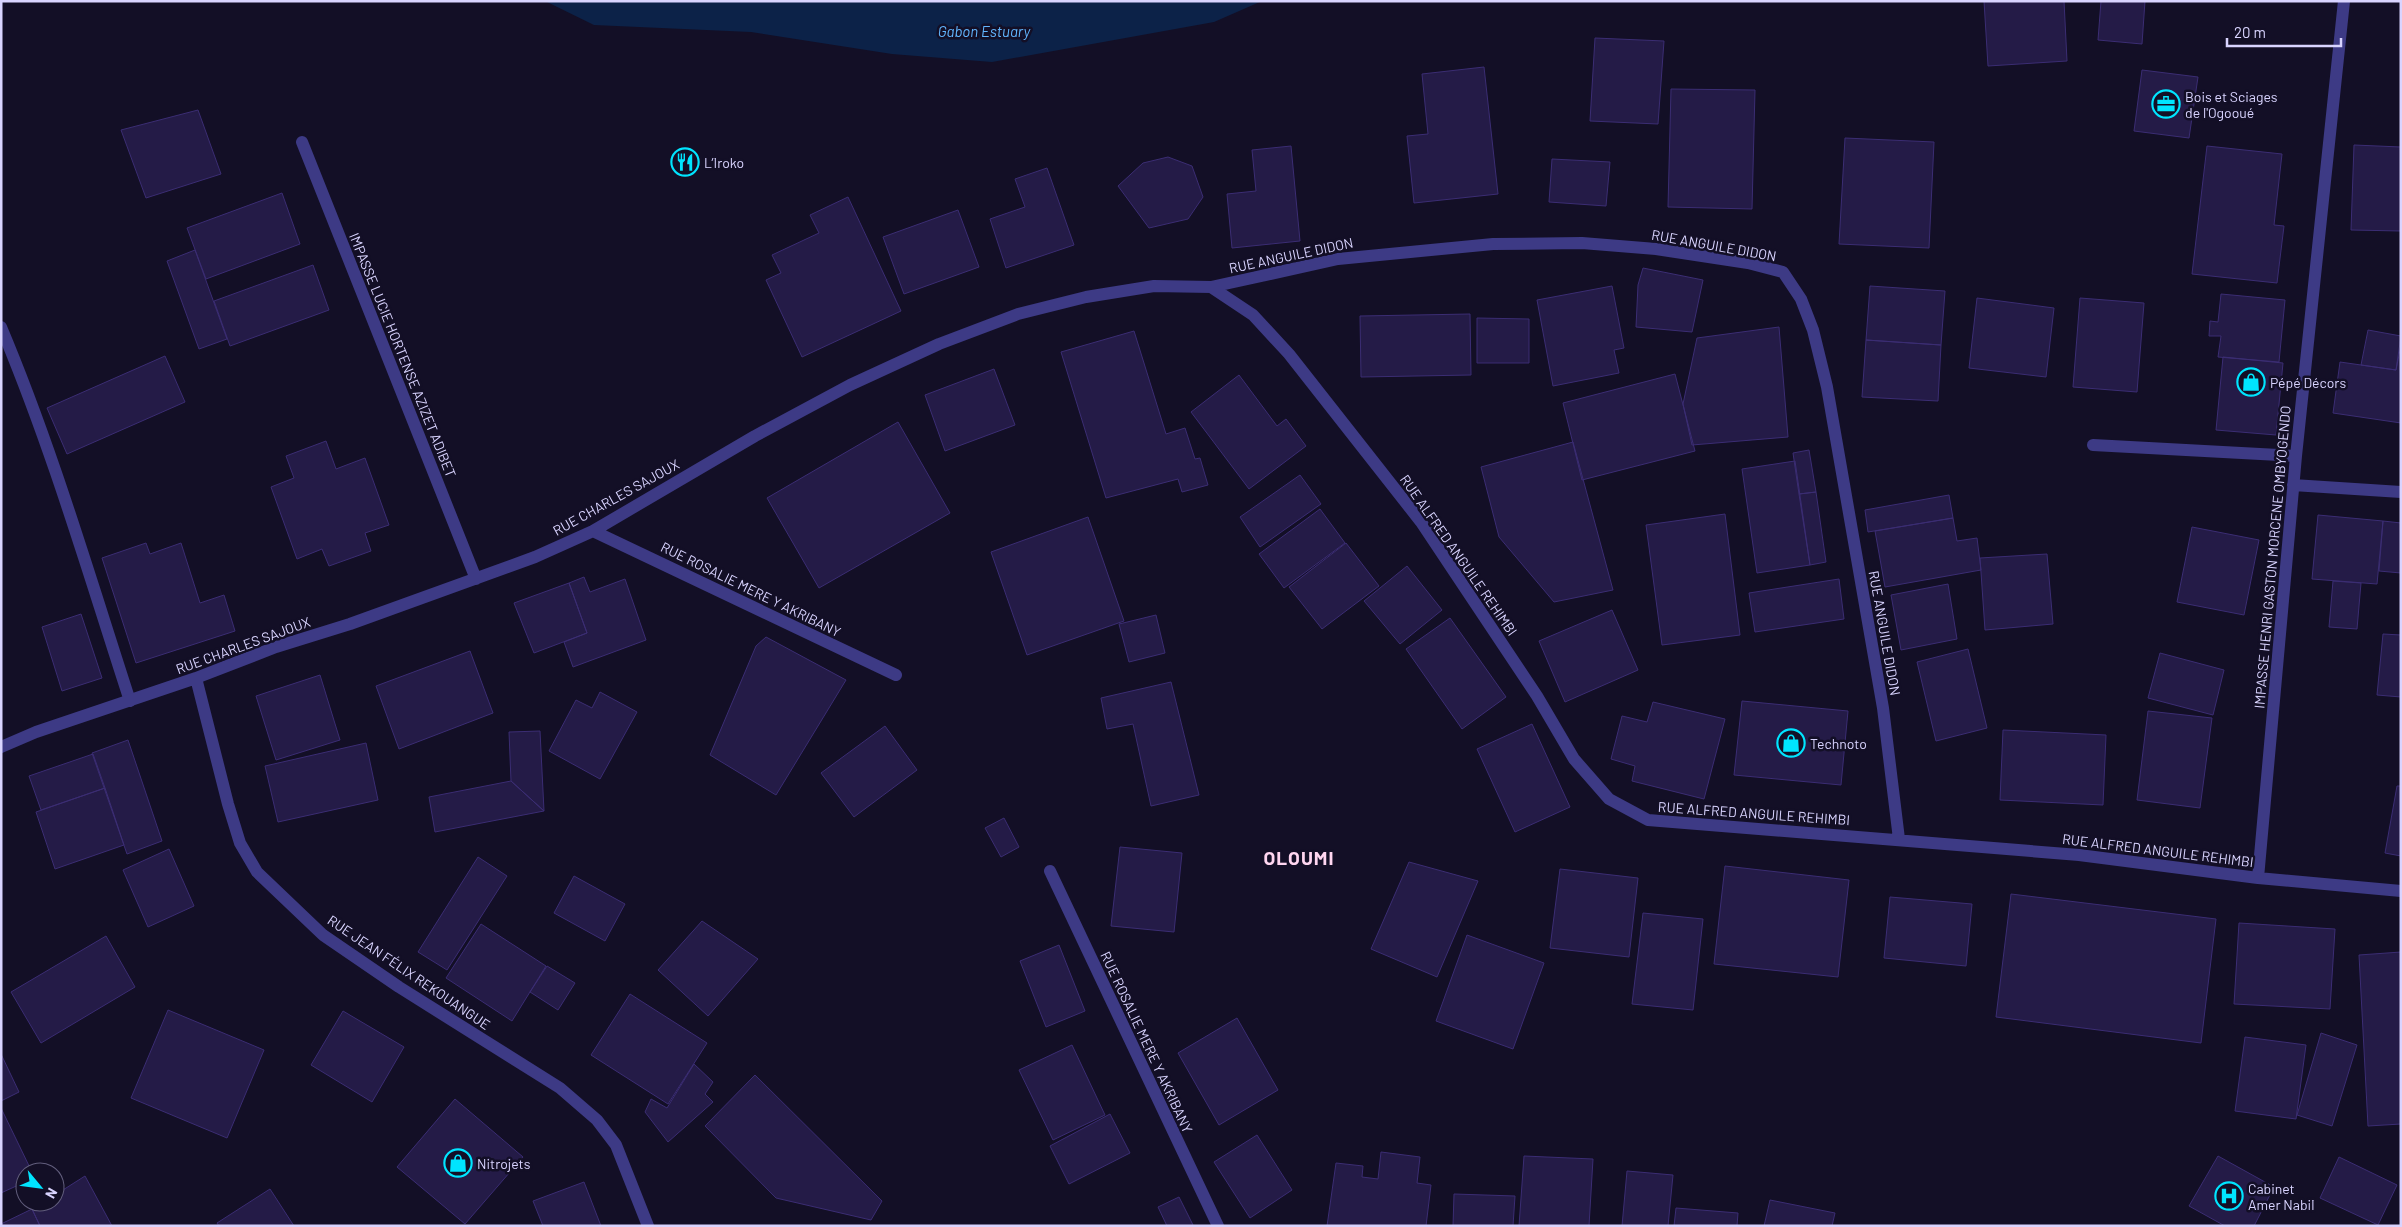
<svg xmlns="http://www.w3.org/2000/svg" width="2402" height="1227" font-family="Barlow,sans-serif">
  <rect width="100%" height="100%" fill="#130f26"/>
  <!-- water -->
  <path fill="#0c2248" d="M545 1H1262L1214 22 992 62 892 54 751 32 594 25Z"/>
  <!-- building -->
  <path fill="#241b47" stroke="#3b2d73" d="M1984 1H2064L2067 61 1988 66Z
    M2101 1H2145L2142 44 2098 40Z
    M1595 38 1664 41 1658 124 1590 121Z
    M1484 67 1498 194 1414 203 1407 136 1428 134 1422 74Z
    M2142 70 2198 77 2189 138 2134 131Z
    M1671 89 1755 90 1752 209 1668 207Z
    M198 110 221 174 146 198 121 130Z
    M1845 138 1934 142 1929 248 1839 244Z
    M2354 145 2401 147V231L2351 230Z
    M1291 146 1300 241 1232 248 1227 194 1256 191 1252 150Z
    M2207 146 2282 154 2274 225 2284 226 2277 283 2192 274Z
    M1168 157 1192 166 1203 197 1188 219 1149 228 1118 186 1143 163Z
    M1552 159 1610 162 1606 206 1549 202Z
    M1047 168 1074 245 1006 268 990 219 1025 207 1015 179Z
    M282 193 300 244 206 279 187 228Z
    M848 197 901 311 802 357 766 280 781 273 772 255 819 233 810 215Z
    M958 210 979 267 904 294 883 237Z
    M195 250 227 339 199 349 167 261Z
    M313 265 329 310 230 346 214 301Z
    M1643 268 1703 280 1692 332 1636 327 1638 285Z
    M1612 286 1624 348 1614 350 1619 373 1553 386 1537 300Z
    M1870 286 1945 291 1941 345 1866 340Z
    M2221 294 2285 300 2279 362 2218 357 2221 336H2209L2210 321 2218 322Z
    M1977 298 2054 308 2046 377 1969 368Z
    M2080 298 2144 303 2137 392 2073 387Z
    M1470 314 1471 375 1361 377 1360 316Z
    M1477 318 1529 319V363H1477Z
    M1779 327 1788 437 1692 445 1683 404 1697 338Z
    M2368 330 2401 336 2396 370 2361 365Z
    M1134 331 1166 434 1185 428 1195 459 1200 458 1208 485 1182 492 1178 479 1106 498 1061 352Z
    M1866 340 1941 345 1938 401 1862 397Z
    M2401 345V423L2333 413 2340 362 2396 370Z
    M165 356 185 402 67 454 47 408Z
    M2223 357 2283 363 2276 435 2216 430Z
    M994 369 1015 425 945 451 925 395Z
    M1675 374 1695 451 1582 480 1563 403Z
    M1239 375 1277 426 1286 419 1306 446 1249 489 1191 412Z
    M898 422 950 513 819 588 767 498Z
    M326 441 336 469 365 458 389 525 365 533 371 551 329 566 322 549 297 559 271 487 294 478 286 456Z
    M1573 442 1613 590 1554 602 1499 537 1481 467Z
    M1809 450 1816 492 1799 494 1793 453Z
    M1795 461 1810 565 1757 573 1742 469Z
    M1300 475 1321 504 1260 547 1240 517Z
    M1816 492 1826 562 1810 565 1799 494Z
    M1949 495 1953 518 1868 532 1865 510Z
    M1320 509 1345 543 1284 588 1259 554Z
    M1725 514 1740 635 1662 645 1646 525Z
    M2318 515 2383 521 2377 584 2312 579Z
    M1088 517 1124 621 1027 655 991 552Z
    M1953 518 1957 541 1977 538 1981 570 1885 587 1875 531Z
    M2383 521 2401 523V573L2379 571Z
    M2192 527 2259 540 2244 615 2177 602Z
    M146 543 150 554 181 543 200 603 224 595 235 631 136 663 102 558Z
    M1346 543 1379 586 1322 629 1289 587Z
    M2047 554 2053 624 1985 630 1980 558Z
    M1407 566 1442 610 1400 644 1364 601Z
    M584 577 590 592 625 579 646 640 573 667 564 642 587 633 569 583Z
    M1839 579 1844 619 1755 632 1749 593Z
    M2333 581 2361 583 2357 629 2329 627Z
    M569 583 587 633 534 653 514 603Z
    M1948 584 1957 639 1901 650 1891 595Z
    M1612 610 1638 670 1565 702 1539 641Z
    M81 614 102 678 62 691 42 627Z
    M1156 615 1165 653 1129 662 1119 624Z
    M1450 618 1506 697 1462 729 1406 649Z
    M2383 634 2401 635V697L2377 695Z
    M766 637 846 680 776 795 710 755 756 646Z
    M1968 649 1987 728 1936 741 1917 662Z
    M470 651 493 713 399 749 376 686Z
    M2160 653 2224 670 2213 715 2148 698Z
    M320 675 340 740 276 760 256 696Z
    M1171 682 1199 795 1151 806 1133 724 1107 729 1101 698Z
    M600 692 637 712 600 779 549 751 576 700 592 708Z
    M1742 701 1848 711 1841 785 1734 775Z
    M1653 702 1725 719 1704 799 1632 781 1635 766 1611 759 1622 716 1647 722Z
    M2148 711 2212 718 2200 808 2137 800Z
    M1532 724 1570 807 1515 832 1477 749Z
    M885 726 917 770 854 817 821 773Z
    M2003 730 2106 735 2103 805 2000 800Z
    M540 731 544 811 511 781 509 732Z
    M128 740 162 841 127 854 92 753Z
    M366 743 378 800 278 822 265 766Z
    M93 754 105 788 41 810 29 776Z
    M511 781 544 811 435 832 429 797Z
    M2397 786H2401V856L2385 853Z
    M105 788 124 845 55 869 36 812Z
    M1004 818 1019 847 1001 857 985 828Z
    M1120 847 1182 853 1174 932 1111 926Z
    M169 849 194 906 148 927 123 870Z
    M478 857 507 876 447 970 418 952Z
    M1409 862 1478 881 1437 977 1371 949Z
    M1725 866 1849 880 1838 977 1714 964Z
    M1560 869 1638 878 1629 957 1550 948Z
    M574 876 625 904 605 941 554 913Z
    M2011 894 2216 919 2201 1043 1996 1017Z
    M1890 897 1972 904 1966 966 1884 958Z
    M1643 913 1703 919 1693 1010 1632 1004Z
    M702 921 758 959 708 1016 658 970Z
    M2239 923 2335 929 2330 1009 2234 1004Z
    M481 924 546 966 512 1021 446 978Z
    M1467 935 1544 963 1513 1049 1436 1021Z
    M106 936 135 987 41 1043 11 992Z
    M1059 945 1085 1011 1046 1027 1020 961Z
    M2401 952V1124L2368 1126 2359 955Z
    M547 966 575 983 558 1010 530 992Z
    M630 994 707 1043 668 1104 591 1055Z
    M168 1010 264 1050 227 1138 131 1098Z
    M343 1011 404 1047 372 1102 311 1065Z
    M1237 1018 1278 1090 1219 1125 1178 1053Z
    M2321 1033 2357 1045 2332 1126 2297 1115Z
    M2245 1037 2306 1045 2296 1119 2235 1111Z
    M1072 1045 1105 1115 1053 1140 1019 1070Z
    M1 1054 19 1092 1 1101Z
    M694 1064 713 1082 705 1094 713 1102 668 1142 645 1112 651 1099 667 1108Z
    M755 1075 882 1201 871 1220 776 1198 705 1126Z
    M455 1099 523 1157 465 1224 397 1167Z
    M1 1108 32 1172H25V1182L1 1193Z
    M1110 1114 1130 1153 1069 1184 1050 1146Z
    M1257 1135 1292 1190 1250 1218 1214 1162Z
    M1381 1152 1420 1157 1417 1183 1431 1185 1426 1226H1327L1336 1163 1363 1166 1362 1177 1378 1179Z
    M1524 1156 1593 1159 1589 1226H1519Z
    M2218 1156 2274 1187 2254 1226H2225L2189 1206Z
    M2339 1157 2397 1185 2378 1225 2320 1198Z
    M1627 1171 1673 1175 1668 1226H1622Z
    M85 1176 112 1226H40L32 1209 44 1202H55V1195Z
    M584 1182 601 1226H543L533 1201Z
    M270 1189 294 1226H219L217 1223Z
    M1454 1194 1515 1196 1513 1226H1453Z
    M1179 1197 1193 1225V1226H1167L1158 1207Z
    M1770 1200 1835 1213 1832 1226H1764Z
    M1676 1208 1738 1213 1737 1226H1674Z
    M32 1209 40 1226H1V1224Z"/>
  <g fill="none" stroke-linecap="round" stroke-linejoin="round">
    <!-- service -->
    <path stroke="#3d3a85" stroke-width="12" d="M1 327C52 448 89 575 130 701"/>
    <!-- minor -->
    <path stroke="#3d3a85" stroke-width="12" d="M302 142 476 579
      M1211 287 1253 315 1289 354 1421 522 1537 696 1574 759 1609 799 1648 820 2079 855 2258 878 2401 891
      M2093 445 2296 456
      M2293 485 2401 492
      M593 531 896 675
      M196 678 228 804 240 843 257 872 323 935 399 987 560 1088 597 1120 616 1145 648 1226
      M1 747 36 732 196 678 276 647 350 624 535 557 593 531 755 436 850 385 939 344 1018 314 1086 297 1154 286 1211 287 1338 259 1493 244 1582 243 1656 249 1748 263 1783 272 1801 299 1813 330 1827 387 1883 708 1899 839
      M1050 871 1218 1226
      M2258 878 2296 456 2344 1"/>
  </g>
  <!-- icons -->
  <defs>
    <g id="office-ring" transform="scale(1.4375)"><circle r="9.5" fill="#130f26" stroke="#00e5ff" stroke-width="1.5"/><path d="M-6-3h4V-5.5h4V-3h4V5H-6ZM-1-4.5V-3h2v-1.5ZM-6 0V1H6V0Z" fill="#00e5ff"/></g>
    <g id="restaurant-ring" transform="scale(1.4375)"><circle r="9.5" fill="#130f26" stroke="#00e5ff" stroke-width="1.5"/><path d="M-5-6h1v4h1v-4h1v4h1v-4h1v5L-1.5 .5V6h-2V.5L-5-1ZM5-6V6H3V1.5H1.5Q1.5-4 5-6Z" fill="#00e5ff"/></g>
    <g id="shop-ring" transform="scale(1.4375)"><circle r="9.5" fill="#130f26" stroke="#00e5ff" stroke-width="1.5"/><path d="M-5-2.5h2.3a2.7 3.5 0 0 1 5.4 0H5L5.5 6h-11ZM-1.5-2.5h3a1.5 2.3 0 0 0-3 0Z" fill="#00e5ff"/></g>
    <g id="hospital-ring" transform="scale(1.4375)"><circle r="9.5" fill="#130f26" stroke="#00e5ff" stroke-width="1.5"/><path d="M-5-5h3v3.5h4V-5h3V5h-3V1.5h-4V5h-3Z" fill="#00e5ff"/></g>
  </defs>
  <g fill-rule="evenodd">
    <use href="#office-ring" x="2166" y="104"/>
    <use href="#restaurant-ring" x="685" y="162"/>
    <use href="#shop-ring" x="2251" y="382"/>
    <use href="#shop-ring" x="1791" y="743"/>
    <use href="#shop-ring" x="458" y="1163"/>
    <use href="#hospital-ring" x="2229" y="1196"/>
  </g>
  <g text-anchor="middle" dominant-baseline="central" stroke-width="5" stroke-linejoin="round" paint-order="stroke">
    <!-- poi labels -->
    <g font-size="14" fill="#d9d4ff" stroke="#130f26" text-anchor="start">
      <text x="2185" y="96">Bois et Sciages<tspan x="2185" dy="16">de l'Ogooué</tspan></text>
      <text x="704" y="162">L’Iroko</text>
      <text x="2270" y="382">Pépé Décors</text>
      <text x="1810" y="743">Technoto</text>
      <text x="477" y="1163">Nitrojets</text>
      <text x="2248" y="1188">Cabinet<tspan x="2248" dy="16">Amer Nabil</tspan></text>
    </g>
    <!-- street labels -->
    <g font-size="14" fill="#d9d4ff" stroke="#130f26">
      <text transform="translate(1714 245) rotate(10)">RUE ANGUILE DIDON</text>
      <text transform="translate(1291 255) rotate(-12)">RUE ANGUILE DIDON</text>
      <text transform="translate(403 355) rotate(68)">IMPASSE LUCIE HORTENSE AZIZET ADIBET</text>
      <text transform="translate(616 497) rotate(-29)">RUE CHARLES SAJOUX</text>
      <text transform="translate(1459 555) rotate(55)">RUE ALFRED ANGUILE REHIMBI</text>
      <text transform="translate(2272 557) rotate(-85)">IMPASSE HENRI GASTON MORCENE OMBYOGENDO</text>
      <text transform="translate(751 589) rotate(26)">RUE ROSALIE MERE Y AKRIBANY</text>
      <text transform="translate(1885 633) rotate(80)">RUE ANGUILE DIDON</text>
      <text transform="translate(243 645) rotate(-20)">RUE CHARLES SAJOUX</text>
      <text transform="translate(1754 813) rotate(4)">RUE ALFRED ANGUILE REHIMBI</text>
      <text transform="translate(2158 850) rotate(7)">RUE ALFRED ANGUILE REHIMBI</text>
      <text transform="translate(409 972) rotate(34)">RUE JEAN FÉLIX REKOUANGUE</text>
      <text transform="translate(1147 1042) rotate(65)">RUE ROSALIE MERE Y AKRIBANY</text>
    </g>
    <!-- water labels -->
    <g font-size="15" font-style="italic" fill="#62b6ff" stroke="#130f26">
      <text x="984" y="31">Gabon Estuary</text>
    </g>
    <!-- district labels -->
    <g font-size="19" font-weight="bold" letter-spacing="1" fill="#ffd6f0" stroke="#130f26">
      <text x="1299" y="857">OLOUMI</text>
    </g>
  </g>
  <!-- border -->
  <rect width="2402" height="1227" fill="none" stroke="#d9d4ff" stroke-width="5"/>
  <!-- north arrow -->
  <g transform="translate(40 1187) rotate(119)"><circle r="24" fill="#130f26" stroke="#625e7d"/>
  <path d="M0-4L9 19L0 12L-9 19Z" fill="#00e5ff"/>
  <text y="-8" font-size="14" font-weight="bold" text-anchor="middle" fill="#d9d4ff">N</text>
  </g>
  <!-- scale -->
  <path d="M2227 38v8h114v-8" fill="none" stroke="#d9d4ff" stroke-width="2.5"/>
  <text x="2234" y="38" font-size="15" fill="#d9d4ff" stroke="#130f26" stroke-width="4" paint-order="stroke">20 m</text>
</svg>
